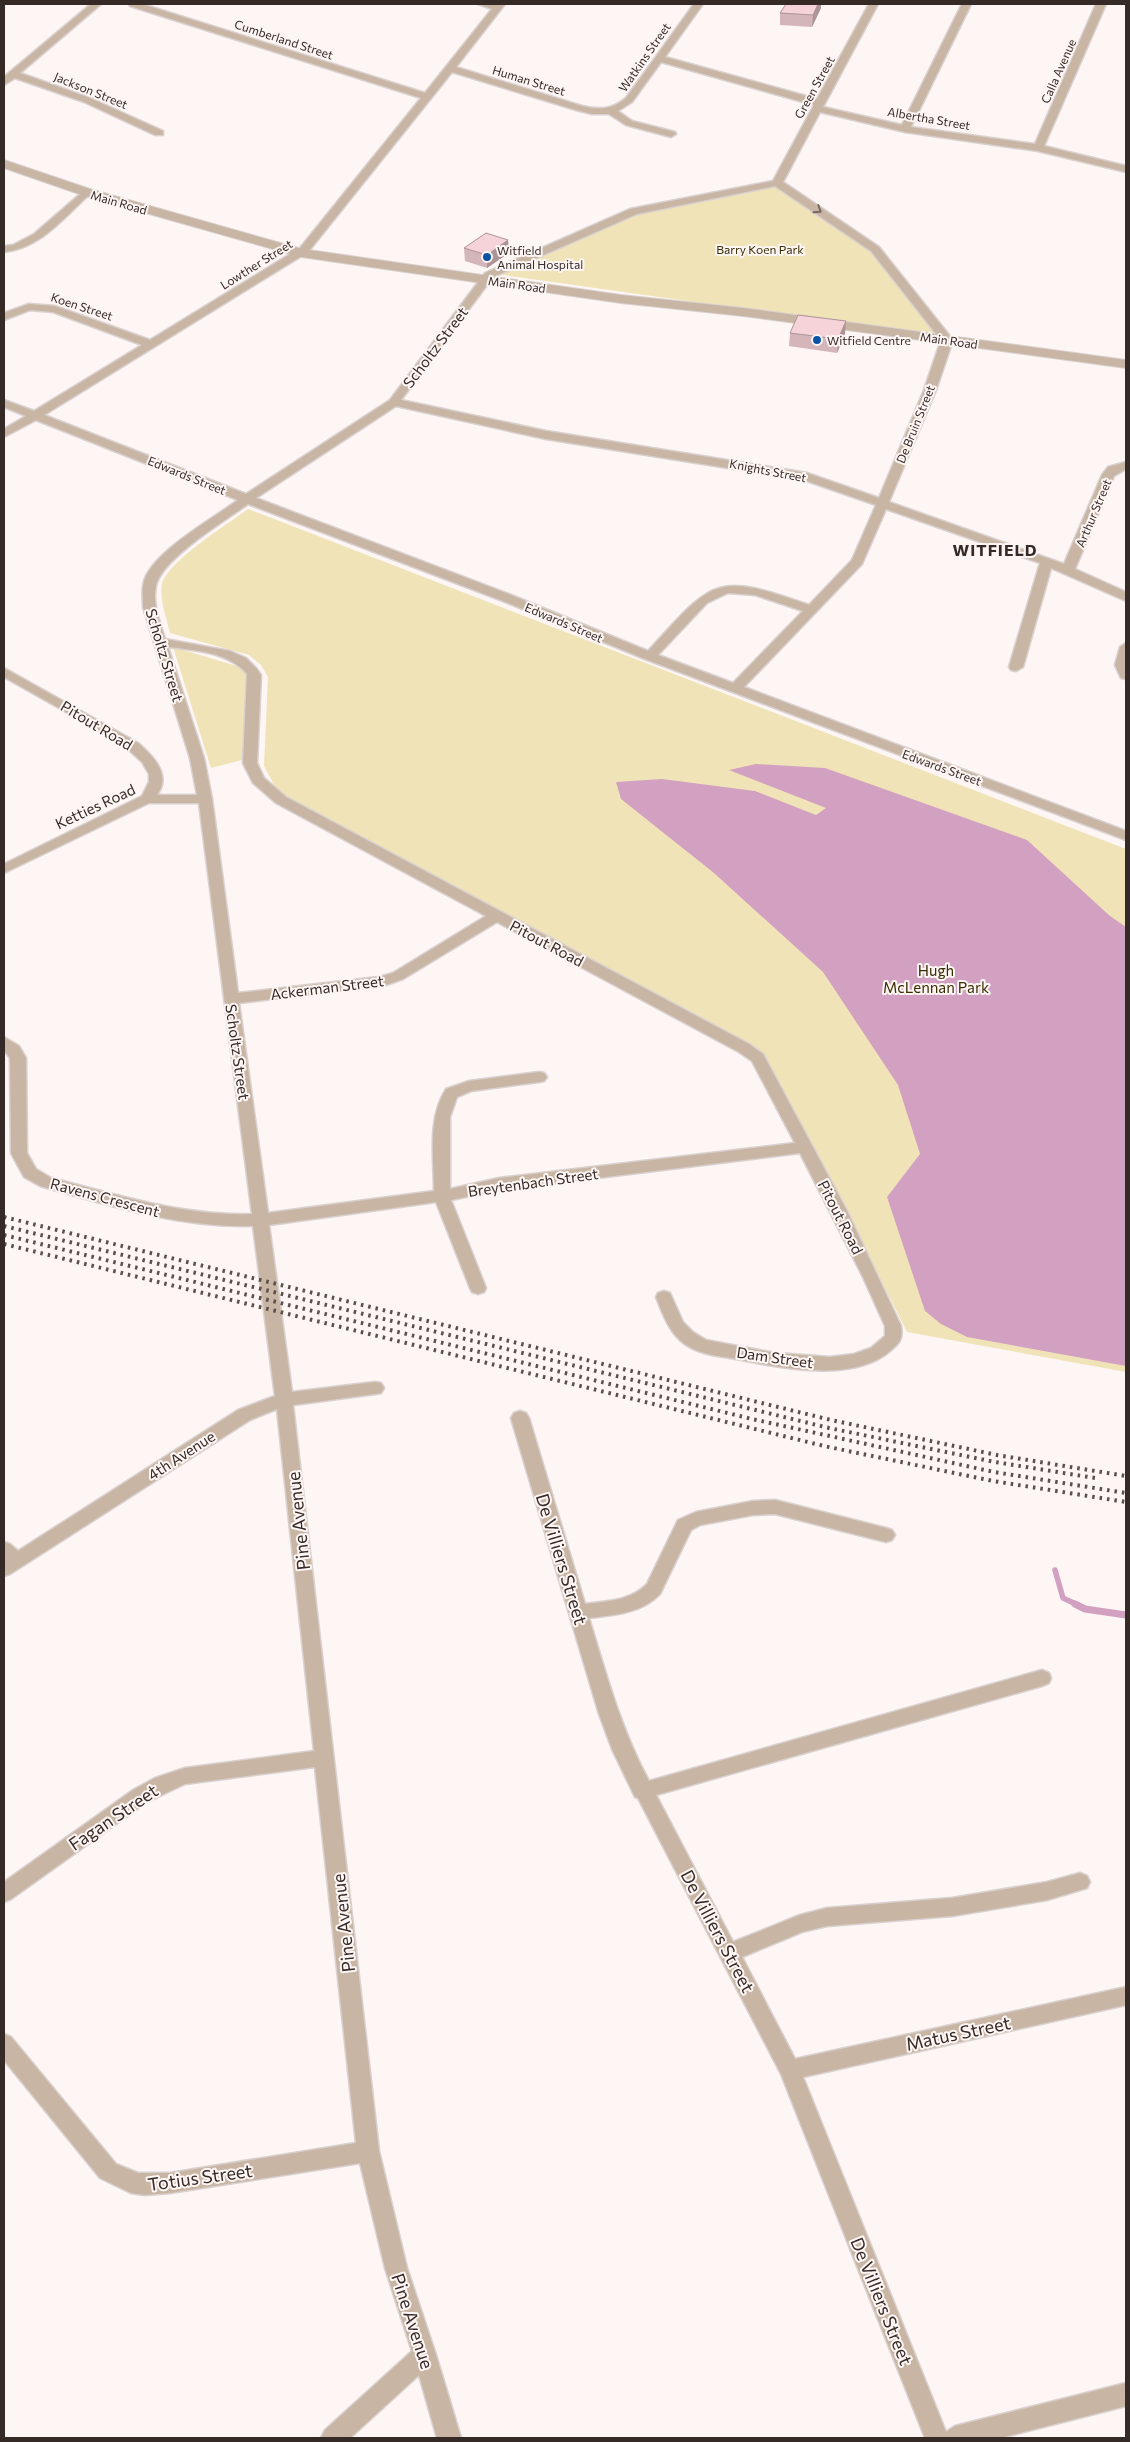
<svg xmlns="http://www.w3.org/2000/svg" width="1130" height="2442" font-family="Commissioner,sans-serif">
  <rect width="100%" height="100%" fill="#fdf6f4"/>
  <!-- green -->
  <path fill="#f1e3b8" d="M772 185 872 252 937 336 496 274 646 211Z
    M248 509 1126 849V1372L907 1332 809 1137 761 1054 280 796 264 766 268 677 261 665 249 655 170 633C167 619 159 599 162 584 168 561 228 524 248 509Z
    M173 647 240 667 249 679 242 760 211 768Z"/>
  <!-- water -->
  <path fill="#d2a1c1" d="M756 764 825 768 1027 840 1110 916 1126 927V1366L967 1337 941 1324 925 1311 887 1197 920 1154 898 1085 823 972 714 873 621 799 616 782 662 779 755 791 816 815 826 808 729 770Z"/>
  <g fill="none" stroke-linecap="round" stroke-linejoin="round">
    <!-- stream-far1 -->
    <path stroke="#d2a1c1" stroke-width="5.5" d="M1055 1570 1063 1598 1078 1605"/>
    <!-- stream -->
    <path stroke="#d2a1c1" stroke-width="7" d="M1075 1604 1085 1609 1126 1615"/>
    <!-- minor casing -->
    <g stroke="#d9d1cf" stroke-width="3">
      <path id="minor" d="M91 4H101L20 73 90 98 163 131V135H155L84 102 15 78 4 85V77Z
        M129 4H142L425 93 492 9 478 4H505L456 67 582 106C599 110 612 110 626 98L694 4H703L665 57 817 99 869 4H878L823 107 902 125 962 4H971L911 127 1035 144 1096 4H1106L1044 146 1126 166V172L1038 151 905 132 820 112 783 182 879 247 953 340 936 390 889 502 1064 564 1102 475 1108 467 1126 462V469L1114 476 1075 569 1126 592V601L1051 568 1023 667 1016 671 1011 670 1009 667 1040 563 886 509 862 564 744 687 1126 831V840L645 659 503 601 248 504C225 521 161 559 156 586 152 604 160 622 165 639L230 651 246 658 256 668 261 675 257 763 264 778 286 797 749 1044 763 1054 847 1211 901 1326C903 1339 900 1343 890 1351 853 1383 780 1368 737 1359 720 1356 701 1355 686 1345 670 1334 663 1315 656 1297L658 1293 664 1291 670 1293 683 1322 693 1332 706 1340 775 1353 830 1357 854 1354 871 1348 885 1336V1326L863 1277 800 1153 499 1190 451 1200 486 1288 484 1292 478 1294 472 1292 470 1288 436 1202 269 1225 292 1392 375 1382 381 1383 384 1388 381 1393 375 1394 293 1405 379 2151 407 2268 436 2355 461 2438H437L419 2375 350 2438H321L325 2430 412 2351 385 2268 360 2163 170 2193 145 2195 131 2193 100 2178 4 2060V2034L11 2037 116 2164 138 2173H170L356 2143 315 1767 185 1784 147 1802 11 1899 4 1902V1882L133 1790 155 1778 185 1768 314 1751 277 1409 250 1420 10 1574 4 1576V1542L10 1544 18 1551 238 1410 275 1396 253 1226C181 1228 110 1206 40 1186L24 1177 11 1153 10 1058 4 1050V1037L19 1046 26 1058 27 1153 36 1169 51 1178C119 1195 181 1216 252 1214L199 803H149L4 873V864L142 796 149 782V774L142 762 121 743 4 677V668L138 743C153 756 172 775 157 795H197L190 758 143 607C143 597 141 586 146 576 160 548 212 519 238 500L36 420 4 437V429L26 416 4 407V400L34 411 142 345 53 312 30 310 4 320V313L29 304 55 306 150 340 300 248 421 98 130 6ZM661 62 814 105 773 181 630 209 485 273 390 400 246 494 44 415 308 252 452 72 576 110 592 114H609L626 125 671 137 676 134 675 132 632 121 618 111 632 102ZM775 186 871 251 941 340 924 390 879 498 807 473 546 431 401 400 493 277 637 214ZM396 406 546 439 804 480 876 505 852 560 809 605C714 571 713 580 648 651L511 595 256 498ZM728 593 755 595 803 611 733 683 658 655 707 603ZM168 647C194 650 229 652 247 674L243 763 253 783 276 803 486 916 393 973 379 977 238 993 212 799 204 758ZM497 922 739 1052 752 1061 795 1143 499 1178 450 1189V1117L457 1097 471 1091 539 1082 544 1081 547 1077 544 1073 539 1072 469 1081 446 1089C427 1119 434 1158 434 1191L268 1213 239 1003 386 985 403 979Z
        M86 189 91 192 90 194C63 218 41 248 4 252V246L13 245 34 234Z
        M1126 643V679L1121 678 1115 665 1120 647Z
        M520 1411 526 1413 529 1418 585 1604C608 1601 630 1601 647 1584L678 1520 696 1512 753 1501 775 1500 886 1528 892 1530 895 1535 892 1540 886 1542 775 1514 753 1515 700 1525 691 1530 660 1594C642 1613 615 1615 589 1618 606 1674 621 1729 649 1781L1042 1670 1049 1673 1051 1678 1049 1683 1042 1686 656 1795 733 1942 800 1915 827 1908 952 1898 1047 1882 1080 1873 1087 1876 1090 1882 1087 1888 1047 1900 952 1916 827 1926 802 1932 742 1957 795 2059 1126 1987V2005L803 2077 946 2432 955 2426 1126 2383V2406L1000 2438H925L781 2074 638 1798 635 1797 612 1749 599 1714 511 1418 514 1413Z"/>
    </g>
    <!-- tertiary casing -->
    <g stroke="#d9d1cf" stroke-width="2">
      <path id="tertiary" d="M4 160 90 189 302 249 621 295 743 308 1126 360V368L743 316 621 303 301 257 82 195 4 168Z"/>
    </g>
    <!-- minor -->
    <use href="#minor" fill="#c8b5a3" fill-rule="evenodd"/>
    <!-- tertiary -->
    <use href="#tertiary" fill="#c8b5a3" fill-rule="evenodd"/>
    <!-- rail -->
    <path stroke="#5a4f4b" stroke-width="4" stroke-dasharray="2.5 5" stroke-linecap="butt" d="M4 1217 831 1420 997 1455 1126 1476
      M4 1226 829 1428 995 1462 1095 1478
      M4 1235 752 1419 994 1472 1126 1493
      M4 1244 824 1446 993 1481 1126 1502"/>
  </g>
  <!-- wall -->
  <path fill="#d4b5ba" d="M786 4H821V8L812 27 780 25V13Z
    M508 240 509 253 487 268 465 261 464 248Z
    M790 333 845 334 837 353 789 346Z"/>
  <!-- shaded-wall -->
  <path fill="#ac9497" d="M818 4H821V8L812 27 813 15Z
    M508 240 509 253 487 268V255Z
    M846 321 845 334 837 353 838 339Z"/>
  <!-- building -->
  <path fill="#f6d3d8" stroke="#ac9497" d="M786 4H818L813 15 780 13Z
    M486 233 508 240 487 255 464 248Z
    M798 315 846 321 838 339 790 333Z"/>
  <!-- one-way arrows -->
  <defs><path id="oneway-chevron" d="M-2-3.5L2.5 0L-2 3.5" fill="none" stroke-width="1.6" stroke-linecap="round" stroke-linejoin="round" transform="scale(1.25)"/></defs>
  <use stroke="#78695e" href="#oneway-chevron" transform="translate(818 210) rotate(33)"/>
  <!-- markers -->
  <g fill="#0b54a3" stroke="#fdf6f4" stroke-width="2">
    <circle cx="487" cy="257" r="5"/>
    <circle cx="817" cy="340" r="5"/>
  </g>
  <g text-anchor="middle" dominant-baseline="central" stroke-width="4" stroke-linejoin="round" paint-order="stroke">
    <!-- far-street labels -->
    <g font-size="12" fill="#362a26" stroke="#fdf6f4">
      <text transform="translate(284 39) rotate(18)">Cumberland Street</text>
      <text transform="translate(644 57) rotate(-55)">Watkins Street</text>
      <text transform="translate(1058 71) rotate(-66)">Calla Avenue</text>
      <text transform="translate(529 80) rotate(17)">Human Street</text>
      <text transform="translate(814 87) rotate(-61)">Green Street</text>
      <text transform="translate(91 90) rotate(22)">Jackson Street</text>
      <text transform="translate(929 118) rotate(10)">Albertha Street</text>
      <text transform="translate(119 202) rotate(16)">Main Road</text>
      <text transform="translate(256 264) rotate(-32)">Lowther Street</text>
      <text transform="translate(517 284) rotate(8)">Main Road</text>
      <text transform="translate(82 306) rotate(18)">Koen Street</text>
      <text transform="translate(949 340) rotate(8)">Main Road</text>
      <text transform="translate(915 424) rotate(-68)">De Bruin Street</text>
      <text transform="translate(768 470) rotate(11)">Knights Street</text>
      <text transform="translate(187 475) rotate(22)">Edwards Street</text>
      <text transform="translate(1093 513) rotate(-67)">Arthur Street</text>
      <text transform="translate(564 622) rotate(23)">Edwards Street</text>
      <text transform="translate(942 767) rotate(20)">Edwards Street</text>
    </g>
    <!-- far-park labels -->
    <g font-size="12" fill="#382c00" stroke="#fdf6f4">
      <text x="760" y="249">Barry Koen Park</text>
    </g>
    <!-- far-poi labels -->
    <g font-size="12" fill="#362a26" stroke="#fdf6f4" text-anchor="start">
      <text x="497" y="250">Witfield<tspan x="497" dy="14">Animal Hospital</tspan></text>
      <text x="827" y="340">Witfield Centre</text>
    </g>
    <!-- street labels -->
    <g font-size="15" fill="#362a26" stroke="#fdf6f4">
      <text transform="translate(435 347) rotate(-53)">Scholtz Street</text>
      <text transform="translate(165 655) rotate(73)">Scholtz Street</text>
      <text transform="translate(97 725) rotate(31)">Pitout Road</text>
      <text transform="translate(95 806) rotate(-25)">Ketties Road</text>
      <text transform="translate(547 943) rotate(28)">Pitout Road</text>
      <text transform="translate(327 987) rotate(-7)">Ackerman Street</text>
      <text transform="translate(238 1052) rotate(82)">Scholtz Street</text>
      <text transform="translate(533 1182) rotate(-8)">Breytenbach Street</text>
      <text transform="translate(105 1197) rotate(15)">Ravens Crescent</text>
      <text transform="translate(841 1217) rotate(63)">Pitout Road</text>
      <text transform="translate(775 1357) rotate(8)">Dam Street</text>
      <text transform="translate(181 1455) rotate(-33)">4th Avenue</text>
    </g>
    <!-- park labels -->
    <g font-size="15" fill="#382c00" stroke="#fdf6f4">
      <text x="936" y="970">Hugh<tspan x="936" dy="17">McLennan Park</tspan></text>
    </g>
    <!-- far-district labels -->
    <g font-size="16" font-weight="bold" letter-spacing="1" fill="#362a26" stroke="#fdf6f4">
      <text x="995" y="549">WITFIELD</text>
    </g>
    <!-- near-street labels -->
    <g font-size="18" fill="#362a26" stroke="#fdf6f4">
      <text transform="translate(298 1521) rotate(-96)">Pine Avenue</text>
      <text transform="translate(562 1559) rotate(73)">De Villiers Street</text>
      <text transform="translate(113 1817) rotate(-34)">Fagan Street</text>
      <text transform="translate(343 1923) rotate(-96)">Pine Avenue</text>
      <text transform="translate(718 1931) rotate(62)">De Villiers Street</text>
      <text transform="translate(958 2033) rotate(-12)">Matus Street</text>
      <text transform="translate(200 2177) rotate(-8)">Totius Street</text>
      <text transform="translate(882 2301) rotate(68)">De Villiers Street</text>
      <text transform="translate(413 2321) rotate(72)">Pine Avenue</text>
    </g>
  </g>
  <!-- border -->
  <rect width="1130" height="2442" fill="none" stroke="#362a26" stroke-width="10"/>
</svg>
